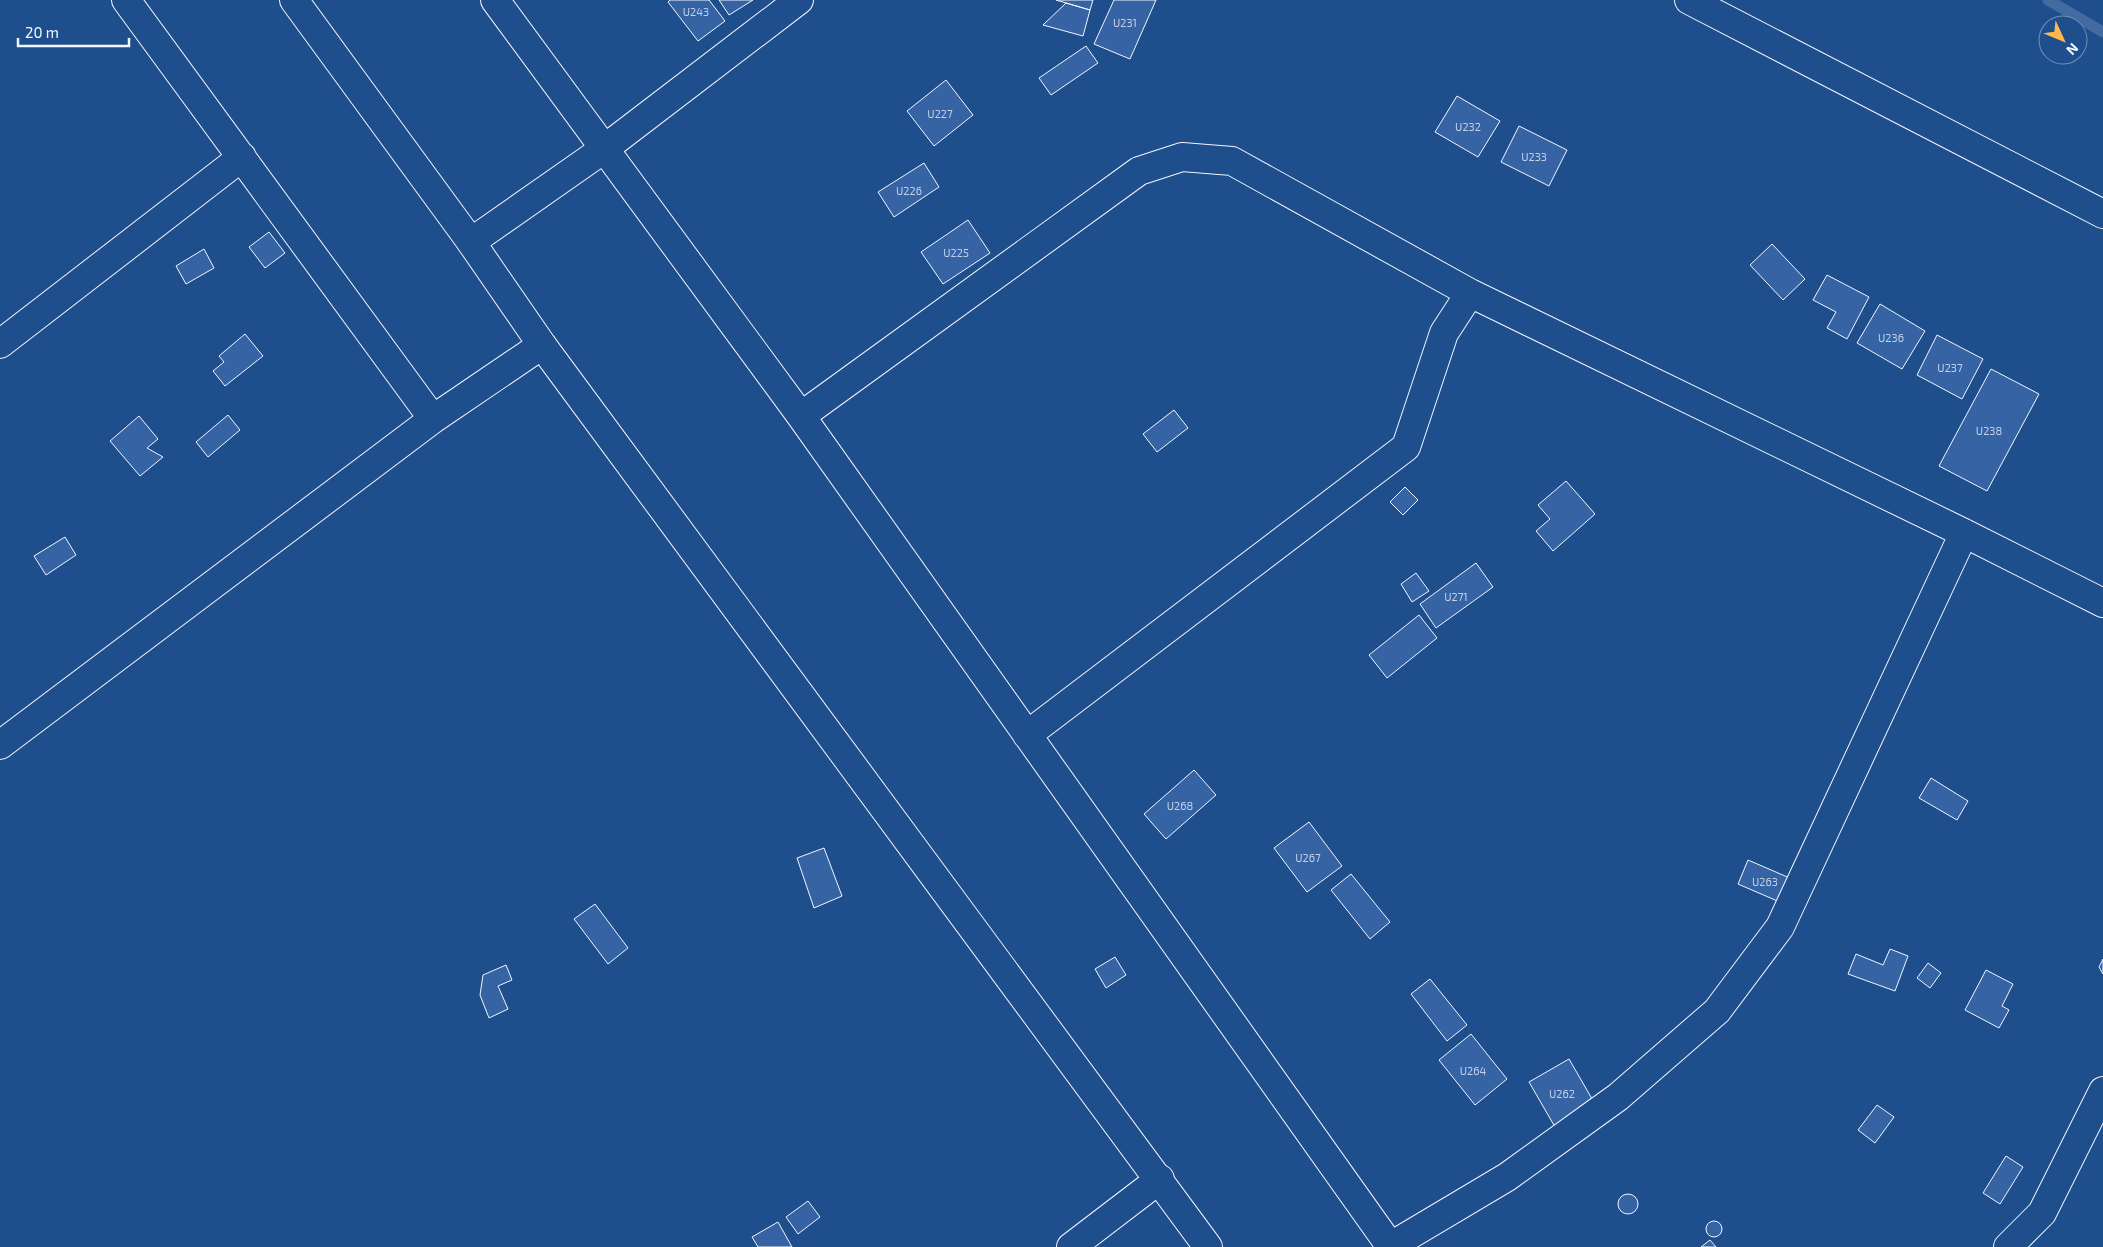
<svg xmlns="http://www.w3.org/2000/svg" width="2103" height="1247" font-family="'Exo 2',sans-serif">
  <rect width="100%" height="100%" fill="#1f4e8c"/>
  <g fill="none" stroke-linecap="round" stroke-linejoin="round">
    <!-- stream -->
    <path stroke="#446ba0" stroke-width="11" d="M2048 0 2103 32"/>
  </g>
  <!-- building -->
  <path fill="#3563a3" stroke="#f2f6ff" d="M670 0H709L725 21 698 41 668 2Z
    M719 0H753L729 15Z
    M1056 0H1093L1090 10Z
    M1114 0H1156L1130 59 1094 44Z
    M1066 3 1090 10 1083 36 1043 25Z
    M1086 46 1098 63 1051 95 1039 78Z
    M946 80 973 115 934 146 907 111Z
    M1457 96 1500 121 1478 157 1435 132Z
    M1519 126 1567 150 1549 186 1501 162Z
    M924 163 939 187 894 217 878 192Z
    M968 220 990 253 943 284 921 252Z
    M269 232 285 253 265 268 249 247Z
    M1772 244 1805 279 1783 300 1750 265Z
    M204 249 214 268 186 284 176 266Z
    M1827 275 1869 297 1847 339 1827 328 1836 312 1813 300Z
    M1880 304 1925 331 1902 369 1857 343Z
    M245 334 263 356 225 386 213 371 224 362 219 356Z
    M1937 335 1983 359 1962 399 1917 375Z
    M1991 369 2039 394 1987 491 1939 466Z
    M1174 410 1188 428 1157 452 1143 434Z
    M228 415 240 430 208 457 196 442Z
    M139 416 158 439 147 448 163 457 140 476 110 441Z
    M1566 481 1595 514 1553 551 1536 531 1550 519 1538 505Z
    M1405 487 1418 500 1403 515 1390 502Z
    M65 537 76 555 46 575 34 556Z
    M1476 563 1493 587 1436 628 1420 604Z
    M1416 573 1429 591 1412 602 1401 584Z
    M1419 615 1437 638 1387 678 1369 655Z
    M1194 770 1216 795 1166 839 1144 814Z
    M1931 778 1968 801 1957 820 1919 798Z
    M1309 822 1342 866 1307 892 1274 848Z
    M824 848 842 896 814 908 797 858Z
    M1748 860 1792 879 1782 903 1738 884Z
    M1351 874 1390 922 1370 939 1331 890Z
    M595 904 628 948 608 964 574 919Z
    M1890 949 1908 956 1895 991 1848 974 1856 954 1883 965Z
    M1115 957 1126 975 1106 988 1095 969Z
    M2103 959V974L2099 967Z
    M1928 963 1941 973 1930 988 1917 978Z
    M506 965 512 980 498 986 508 1009 489 1018 480 995 483 975Z
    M1986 970 2013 984 2002 1006 2009 1010 1999 1028 1965 1010Z
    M1430 979 1467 1025 1447 1041 1411 994Z
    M1471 1034 1507 1079 1475 1105 1439 1060Z
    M1569 1059 1595 1104 1555 1127 1529 1082Z
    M1877 1105 1894 1117 1875 1143 1858 1130Z
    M2006 1156 2023 1167 2000 1204 1983 1193Z
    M1618 1204a10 10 0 1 1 20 0a10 10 0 1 1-20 0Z
    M808 1201 820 1217 798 1234 786 1217Z
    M1706 1229a8 8 0 1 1 16 0a8 8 0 1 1-16 0Z
    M778 1222 792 1247H758L752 1237Z
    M1710 1240 1716 1247H1701Z"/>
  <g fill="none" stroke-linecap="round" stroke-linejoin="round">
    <!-- minor casing -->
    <g stroke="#f2f6ff" stroke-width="30">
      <path id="minor" d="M126 0 433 419
        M495 0 801 416 1391 1247
        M1689 0 2103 214
        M471 242 604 149 799 0
        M0 344 242 157
        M801 416 1139 171 1182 157 1232 161 1470 293 1964 533 2103 603
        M1027 735 1406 447 1444 333 1470 293
        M0 745 433 419 542 345
        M1391 1246 1507 1177 1618 1097 1717 1011 1780 927 1964 533
        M1071 1247 1160 1179
        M2008 1247 2042 1213 2103 1091"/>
    </g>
    <!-- tertiary casing -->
    <g stroke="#f2f6ff" stroke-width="30">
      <path id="tertiary" d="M294 0 471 242 542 345 1208 1247"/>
    </g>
    <!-- minor -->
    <use href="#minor" stroke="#1f4e8c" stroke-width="28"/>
    <!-- tertiary -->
    <use href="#tertiary" stroke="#1f4e8c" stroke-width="28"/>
  </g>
  <g text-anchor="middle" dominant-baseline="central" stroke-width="4" stroke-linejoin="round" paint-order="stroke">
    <!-- number labels -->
    <g font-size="11" fill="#c3d1e8">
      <text x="696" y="11">U243</text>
      <text x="1125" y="22">U231</text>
      <text x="940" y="113">U227</text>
      <text x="1468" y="126">U232</text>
      <text x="1534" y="156">U233</text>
      <text x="909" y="190">U226</text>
      <text x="956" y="252">U225</text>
      <text x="1891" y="337">U236</text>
      <text x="1950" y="367">U237</text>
      <text x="1989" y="430">U238</text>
      <text x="1456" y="596">U271</text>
      <text x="1180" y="805">U268</text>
      <text x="1308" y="857">U267</text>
      <text x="1765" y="881">U263</text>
      <text x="1473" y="1070">U264</text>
      <text x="1562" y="1093">U262</text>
    </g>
  </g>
  <!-- north arrow -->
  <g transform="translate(2063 40) rotate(134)"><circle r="24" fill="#1f4e8c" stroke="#7391ba"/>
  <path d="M0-4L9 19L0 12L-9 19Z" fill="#ffb74d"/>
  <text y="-8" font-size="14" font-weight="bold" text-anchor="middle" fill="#f2f6ff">N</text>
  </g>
  <!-- scale -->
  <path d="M18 38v8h111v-8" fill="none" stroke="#f2f6ff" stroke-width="2.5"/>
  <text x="25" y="38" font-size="15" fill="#f2f6ff" stroke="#1f4e8c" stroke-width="4" paint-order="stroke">20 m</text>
</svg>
